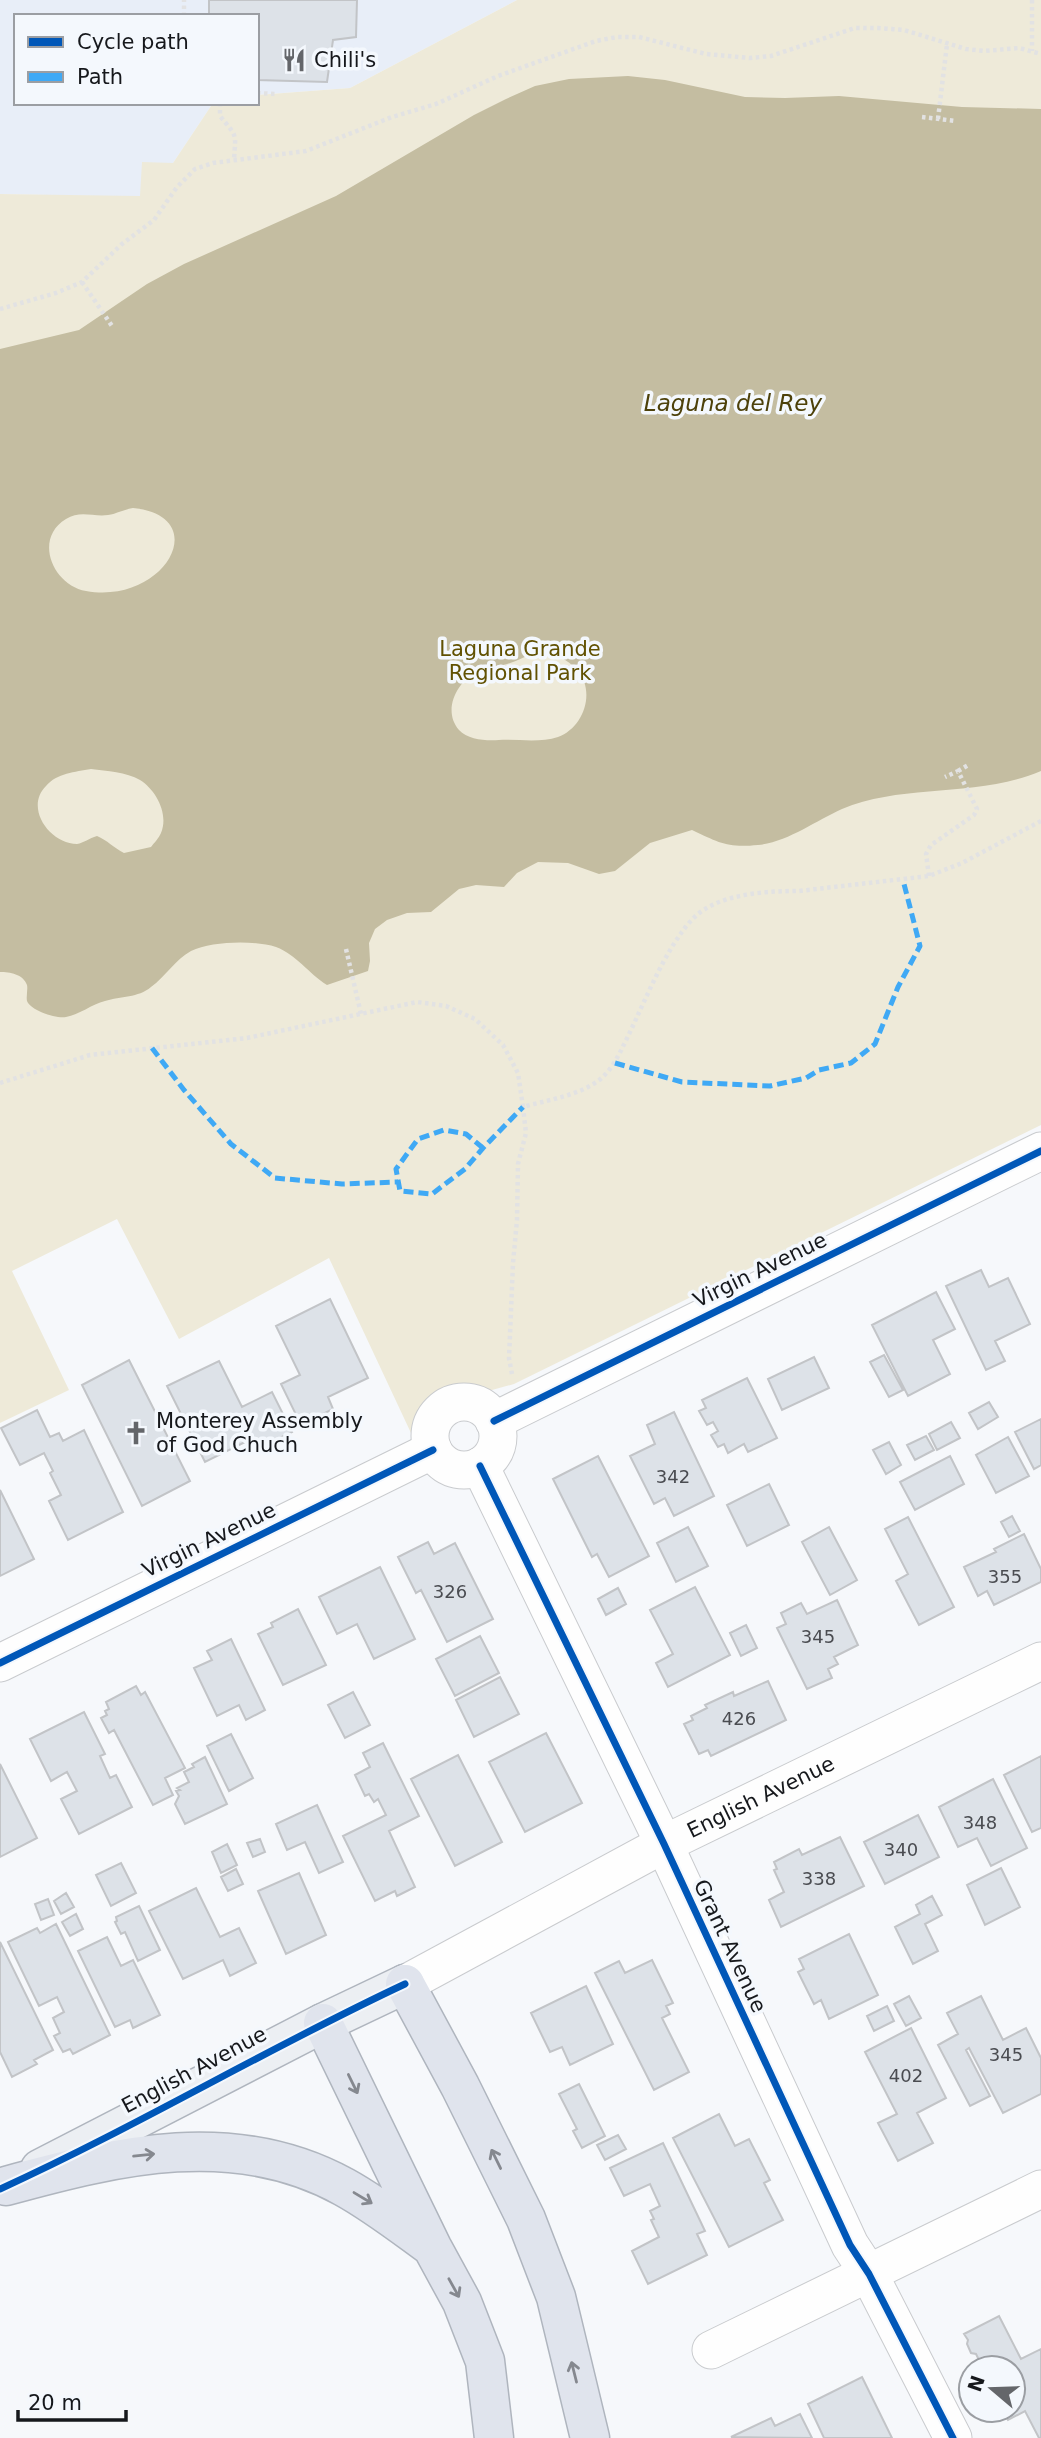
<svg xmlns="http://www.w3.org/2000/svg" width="1041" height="2438" font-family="'DejaVu Sans',sans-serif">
  <rect width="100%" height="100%" fill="#f6f8fb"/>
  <!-- built -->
  <path fill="#e8eef8" d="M0 0H517L350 88 257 95V16H16V103H213L173 163 140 197 0 194Z"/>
  <!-- green -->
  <path fill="#eeead9" d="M517 0H1041V1125L514 1384 492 1390 453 1391 437 1401 411 1433 329 1258 179 1339 117 1219 12 1271 69 1390 0 1423V194L140 196 142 162 173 163 213 103H257V95L350 88Z"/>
  <!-- water -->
  <path fill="#c4bda1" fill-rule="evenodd" d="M628 76 665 80 745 97 785 98 839 96 962 107 1041 109V771C978 798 904 783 842 809 815 821 788 842 758 845 727 848 720 843 692 830L650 843 615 871 599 874 568 863 538 862 517 873 504 887 476 885 459 889 431 912 407 913 387 920 375 929 369 943 370 961 368 971 327 985C308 973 297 955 276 947 254 940 212 941 191 951 176 959 165 977 151 987 138 998 121 996 105 1001 92 1004 79 1015 66 1017 57 1019 31 1011 27 1001 26 996 28 990 27 985 23 974 10 972 0 972V349L79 330 147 284 184 264 336 196 474 115 506 99 535 86 569 79ZM133 508C214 516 165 605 86 591 53 585 33 539 66 519 80 510 93 517 108 515 116 514 125 509 133 508ZM536 652C553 653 567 658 578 671 596 693 583 728 558 737 540 743 518 739 499 740 487 741 468 740 459 730 442 710 457 683 476 671 485 666 497 667 507 664 517 661 526 656 536 652ZM91 769C107 771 126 772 140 780 156 790 169 814 161 833 159 838 154 843 151 847L124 853C114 848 107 840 97 836 89 838 84 843 77 844 50 844 24 808 46 786 57 773 75 772 91 769Z"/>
  <!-- building -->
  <path fill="#dde2e8" stroke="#c2c4c7" stroke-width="2" d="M209 0H357L356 37 333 40 327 82 257 80V16H209Z
    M981 1270 989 1287 1008 1278 1030 1324 995 1341 1005 1361 986 1370 946 1286Z
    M936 1292 955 1329 933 1340 950 1374 908 1396 872 1325Z
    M330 1299 368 1378 328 1397 333 1409 301 1425 281 1384 300 1375 276 1326Z
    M884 1355 903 1390 889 1397 870 1362Z
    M814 1357 829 1388 782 1410 768 1379Z
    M129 1360 190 1481 142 1506 82 1385Z
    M219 1361 242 1407 272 1392 292 1432 257 1449 251 1439 205 1462 167 1386Z
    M747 1378 777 1438 748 1452 744 1444 728 1453 724 1444 718 1447 711 1435 718 1431 713 1422 707 1425 699 1411 706 1408 702 1400Z
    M989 1402 998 1417 978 1429 969 1413Z
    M37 1410 50 1437 59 1433 63 1441 84 1430 123 1512 68 1540 49 1501 61 1495 50 1473 53 1471 44 1453 20 1465 1 1428Z
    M674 1412 714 1496 674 1516 665 1498 654 1504 630 1456 655 1444 647 1425Z
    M1041 1419V1465L1034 1469 1015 1432Z
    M951 1422 960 1438 937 1450 929 1434Z
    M926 1436 934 1450 915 1460 907 1445Z
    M1008 1437 1029 1476 996 1493 976 1455Z
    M889 1442 901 1465 886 1474 873 1450Z
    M598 1456 649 1556 609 1577 597 1554 592 1557 553 1479Z
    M950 1456 964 1484 915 1510 900 1482Z
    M769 1484 789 1525 747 1546 727 1505Z
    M0 1490 34 1559 0 1576Z
    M1012 1516 1020 1531 1009 1537 1001 1522Z
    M908 1517 954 1607 919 1625 896 1581 908 1574 885 1529Z
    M688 1527 708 1566 676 1582 657 1543Z
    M829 1527 857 1580 830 1595 802 1542Z
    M1024 1534 1041 1569V1582L994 1605 987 1591 978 1596 964 1567 996 1552 994 1549Z
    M428 1542 434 1554 455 1543 493 1619 447 1642 421 1590 416 1593 398 1557Z
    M380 1567 415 1639 374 1659 357 1624 337 1634 319 1597Z
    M695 1587 730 1655 668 1687 656 1663 673 1654 650 1610Z
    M618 1588 626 1604 606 1615 598 1599Z
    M837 1600 858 1645 834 1657 838 1664 828 1669 832 1678 807 1689 777 1628 786 1624 781 1613 801 1603 807 1614Z
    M298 1609 326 1665 283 1685 258 1634 273 1627 271 1623Z
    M746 1625 757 1648 741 1656 730 1633Z
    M480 1636 499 1673 455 1696 436 1659Z
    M231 1639 265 1710 246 1720 239 1705 217 1716 194 1668 212 1660 207 1651Z
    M500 1677 519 1714 474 1737 456 1700Z
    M768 1681 786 1720 711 1756 708 1750 699 1754 684 1724 693 1720 691 1716 707 1708 705 1705 733 1692 734 1696Z
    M136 1686 141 1695 145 1692 185 1768 165 1778 173 1795 153 1805 114 1730 109 1733 101 1718 107 1715 105 1711 109 1709 106 1702Z
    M353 1692 370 1725 345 1738 328 1705Z
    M84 1712 105 1754 100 1756 110 1778 116 1775 132 1807 79 1834 61 1799 77 1791 67 1772 51 1781 30 1739Z
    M546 1733 582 1803 525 1832 489 1762Z
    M231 1734 253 1778 229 1791 207 1746Z
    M383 1743 419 1816 389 1831 415 1887 397 1896 395 1891 375 1901 343 1836 386 1815 378 1799 374 1802 369 1794 365 1796 355 1775 370 1767 363 1753Z
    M458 1755 502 1842 455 1866 411 1779Z
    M1041 1756V1828L1032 1832 1004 1775Z
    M205 1757 227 1804 185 1824 175 1804 179 1796 176 1791 180 1790 177 1788 189 1782 184 1772 194 1767 192 1764Z
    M0 1764 37 1838 0 1857Z
    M993 1779 1027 1848 991 1866 977 1838 958 1847 939 1807Z
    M317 1805 343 1862 319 1873 305 1842 287 1850 276 1824Z
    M918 1815 939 1857 885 1884 864 1842Z
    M840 1837 864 1886 781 1927 769 1900 784 1892 774 1870 777 1869 774 1862 799 1849 802 1855Z
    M260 1839 265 1852 253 1857 247 1843Z
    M227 1844 237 1865 221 1873 212 1852Z
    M121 1863 136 1893 111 1906 96 1875Z
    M1001 1868 1020 1907 985 1925 967 1885Z
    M236 1869 243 1884 228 1891 221 1877Z
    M299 1873 326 1935 286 1954 258 1891Z
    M196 1888 220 1937 239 1928 256 1963 230 1976 223 1960 183 1979 149 1911Z
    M66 1893 74 1907 61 1914 54 1901Z
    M932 1896 942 1915 925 1924 938 1951 913 1964 895 1927 920 1914 916 1905Z
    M48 1899 54 1915 41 1920 35 1904Z
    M139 1906 160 1950 138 1961 125 1932 121 1934 115 1922 117 1921 116 1917Z
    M76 1914 83 1929 70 1936 62 1922Z
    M56 1924 110 2035 73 2054 70 2049 63 2052 54 2036 60 2033 53 2018 64 2012 57 1997 39 2006 8 1942 37 1928 40 1933Z
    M849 1934 878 1995 829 2019 821 2000 814 2004 798 1972 804 1969 799 1959Z
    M107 1937 121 1966 133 1960 160 2015 133 2028 130 2020 115 2027 78 1951Z
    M0 1942 53 2050 34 2060 37 2064 12 2077 0 2052Z
    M652 1960 673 2003 666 2006 670 2014 662 2018 689 2072 654 2090 595 1973 619 1961 625 1973Z
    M586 1986 613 2044 570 2065 562 2047 550 2052 531 2013Z
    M909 1996 921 2018 906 2026 894 2004Z
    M981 1996 1003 2040 1026 2028 1041 2058V2094L1003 2113 969 2048 966 2050 990 2096 970 2106 938 2045 958 2034 947 2013Z
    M887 2006 894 2021 874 2031 867 2016Z
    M911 2028 946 2098 917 2113 933 2143 898 2161 878 2123 897 2114 865 2052Z
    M579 2084 605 2136 582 2148 573 2131 577 2129 559 2094Z
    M719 2114 735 2146 749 2139 770 2180 764 2183 783 2220 729 2247 673 2138Z
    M618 2135 626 2149 605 2160 597 2145Z
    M663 2143 705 2231 697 2234 707 2255 648 2284 632 2251 659 2237 651 2220 654 2219 650 2211 660 2206 650 2184 624 2196 610 2168Z
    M999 2316 1021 2359 1041 2349V2438H1039L1025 2411 1008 2420 1003 2410H1013V2368H983L976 2354 971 2353 967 2344 968 2340 964 2334Z
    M862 2377 892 2438H824L808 2404Z
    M800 2414 812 2438 731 2437 771 2418 775 2426Z"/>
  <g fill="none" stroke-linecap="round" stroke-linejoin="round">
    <!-- street casing -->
    <g stroke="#c9cbce" stroke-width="39">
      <g id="street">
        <circle cx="464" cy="1436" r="34"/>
        <path d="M494 1421 1041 1151"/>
        <path d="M480 1466 664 1844 850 2245 869 2274 953 2438"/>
        <path d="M0 1663 433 1450"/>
        <path id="s1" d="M405 1984 664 1844 1041 1661"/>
        <path d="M711 2350 1041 2189"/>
      </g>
    </g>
    <!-- primary casing -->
    <g stroke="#afb5be" stroke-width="41">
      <path id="primary" d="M40 2169 323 2023 405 1984"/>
    </g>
    <!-- highway casing -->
    <g stroke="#afb5be" stroke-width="41">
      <path id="highway" d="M405 1984 460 2086 526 2219 556 2297 590 2438
        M323 2023 432 2247 462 2302 485 2361 494 2438
        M6 2186C119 2155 235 2127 344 2187 375 2204 403 2226 432 2247"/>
    </g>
    <!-- path -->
    <path stroke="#e2e2e3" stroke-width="4.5" stroke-dasharray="3.5 3.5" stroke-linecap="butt" d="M1032 0V51
      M184 16V0
      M257 93 275 94
      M220 103V116C237 137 236 132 234 159
      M922 117 956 121
      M938 119 947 44
      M82 282 112 326
      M0 309 56 293 82 282 122 244 154 220 177 187 195 169 213 163 306 151 392 117 436 104 498 76 596 41 617 37H639L706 54 750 58 771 56 855 28H878L904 30 966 49 984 51 1019 48 1041 54
      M958 771 970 764
      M929 876 926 854 931 845 974 815 977 809 958 771 945 777
      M346 949 361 1014
      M0 1083 90 1055 247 1038 417 1002 446 1006 475 1019 503 1045 518 1073 523 1107C547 1100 577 1096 598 1081 614 1069 622 1048 630 1032 646 999 674 927 705 909 731 893 770 891 799 891L929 876 962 863 1041 821
      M512 1374 509 1358 513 1263 517 1220 518 1164 526 1133 523 1107"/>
    <!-- street -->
    <use href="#street" stroke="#fefefe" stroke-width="37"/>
    <!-- primary -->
    <use href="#primary" stroke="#eceff3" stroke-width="38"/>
    <!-- highway -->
    <use href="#highway" stroke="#e0e4ed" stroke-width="38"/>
    <!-- quiet -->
    <path stroke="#3fa9f5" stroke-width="5" stroke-dasharray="10 5" stroke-linecap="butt" d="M152 1048 184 1090 231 1144 275 1178 342 1184 398 1182
      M615 1063 682 1082 770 1086 806 1078 819 1070 851 1063 875 1044 898 987 920 946 903 880
      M483 1148 466 1134 444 1130 418 1139 396 1169 400 1191 432 1194 465 1169 483 1148 523 1107"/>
    <!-- cycleway casing -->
    <g stroke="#f4f8fd" stroke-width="11">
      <path id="cycleway" d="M494 1421 1041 1151
        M480 1466 664 1844 850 2245 869 2274 953 2438
        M0 1663 433 1450
        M0 2189C138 2126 268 2048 405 1984"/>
    </g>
    <!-- cycleway -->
    <use href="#cycleway" stroke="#0057b8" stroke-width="7"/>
  </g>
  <!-- one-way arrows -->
  <defs><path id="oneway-shaft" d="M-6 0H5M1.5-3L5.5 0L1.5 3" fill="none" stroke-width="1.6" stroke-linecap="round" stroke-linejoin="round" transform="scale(1.75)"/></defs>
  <g stroke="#85888f">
    <use href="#oneway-shaft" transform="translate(353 2084) rotate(64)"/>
    <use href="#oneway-shaft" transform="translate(144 2155) rotate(-6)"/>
    <use href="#oneway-shaft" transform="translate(496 2159) rotate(-116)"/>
    <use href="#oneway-shaft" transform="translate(363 2198) rotate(31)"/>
    <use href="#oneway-shaft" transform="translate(454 2288) rotate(61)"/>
    <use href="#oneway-shaft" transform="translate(574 2372) rotate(-104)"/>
  </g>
  <!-- icons -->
  <defs>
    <g id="restaurant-bare" transform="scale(1.89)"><path d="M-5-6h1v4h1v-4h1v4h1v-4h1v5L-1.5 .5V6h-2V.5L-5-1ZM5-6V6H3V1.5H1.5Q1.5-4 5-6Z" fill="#64666a" stroke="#f4f8fd" stroke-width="2.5" paint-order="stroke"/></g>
    <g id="church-bare" transform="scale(1.89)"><path d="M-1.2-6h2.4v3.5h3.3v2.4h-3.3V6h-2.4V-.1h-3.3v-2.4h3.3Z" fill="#64666a" stroke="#f4f8fd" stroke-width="2.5" paint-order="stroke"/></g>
  </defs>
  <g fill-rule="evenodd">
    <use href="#restaurant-bare" x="294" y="60"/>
    <use href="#church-bare" x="136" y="1433"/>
  </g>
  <g text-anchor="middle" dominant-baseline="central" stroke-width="7" stroke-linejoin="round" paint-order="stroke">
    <!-- number labels -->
    <g font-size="18" fill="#4a4c51">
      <text x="673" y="1476">342</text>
      <text x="1005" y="1576">355</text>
      <text x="450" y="1591">326</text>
      <text x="818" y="1636">345</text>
      <text x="739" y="1718">426</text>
      <text x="980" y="1822">348</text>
      <text x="901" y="1849">340</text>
      <text x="819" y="1878">338</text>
      <text x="1006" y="2054">345</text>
      <text x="906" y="2075">402</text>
    </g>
    <!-- poi labels -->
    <g font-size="21" fill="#16181c" stroke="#f4f8fd" text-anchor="start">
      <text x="314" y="60">Chili's</text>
      <text x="156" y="1421">Monterey Assembly<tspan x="156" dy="24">of God Chuch</tspan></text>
    </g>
    <!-- park labels -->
    <g font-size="21" fill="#615102" stroke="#f4f8fd">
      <text x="520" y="649">Laguna Grande<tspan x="520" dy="24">Regional Park</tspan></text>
    </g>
    <!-- street labels -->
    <g font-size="21" fill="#16181c" stroke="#f4f8fd">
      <text transform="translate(760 1270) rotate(-26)">Virgin Avenue</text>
      <text transform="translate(209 1540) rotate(-26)">Virgin Avenue</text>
      <text stroke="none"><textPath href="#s1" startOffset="402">English Avenue</textPath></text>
      <text transform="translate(730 1946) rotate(65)">Grant Avenue</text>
      <text transform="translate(194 2070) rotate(-28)">English Avenue</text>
    </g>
    <!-- water labels -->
    <g font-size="23" font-style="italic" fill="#4d410a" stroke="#f4f8fd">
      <text x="733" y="403">Laguna del Rey</text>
    </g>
  </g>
  <!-- legend -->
  <rect x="14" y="14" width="245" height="91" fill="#f4f8fd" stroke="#9b9ea3" stroke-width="2"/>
  <rect x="28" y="37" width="35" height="10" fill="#0057b8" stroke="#9b9ea3" stroke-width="2"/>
  <text x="77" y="49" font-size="21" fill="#16181c">Cycle path</text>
  <rect x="28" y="72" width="35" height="10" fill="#3fa9f5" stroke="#9b9ea3" stroke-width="2"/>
  <text x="77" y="84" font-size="21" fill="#16181c">Path</text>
  <!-- north arrow -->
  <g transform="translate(992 2389) rotate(289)"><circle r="33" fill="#f4f8fd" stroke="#9b9ea3" stroke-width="2"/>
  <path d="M0-5L12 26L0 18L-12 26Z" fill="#64666a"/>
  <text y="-10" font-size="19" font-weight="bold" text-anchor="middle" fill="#16181c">N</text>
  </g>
  <!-- scale -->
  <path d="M18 2410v10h108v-10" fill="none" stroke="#16181c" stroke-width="3.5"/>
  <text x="28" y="2410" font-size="21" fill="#16181c" stroke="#f4f8fd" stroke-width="5" paint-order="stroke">20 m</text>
</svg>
